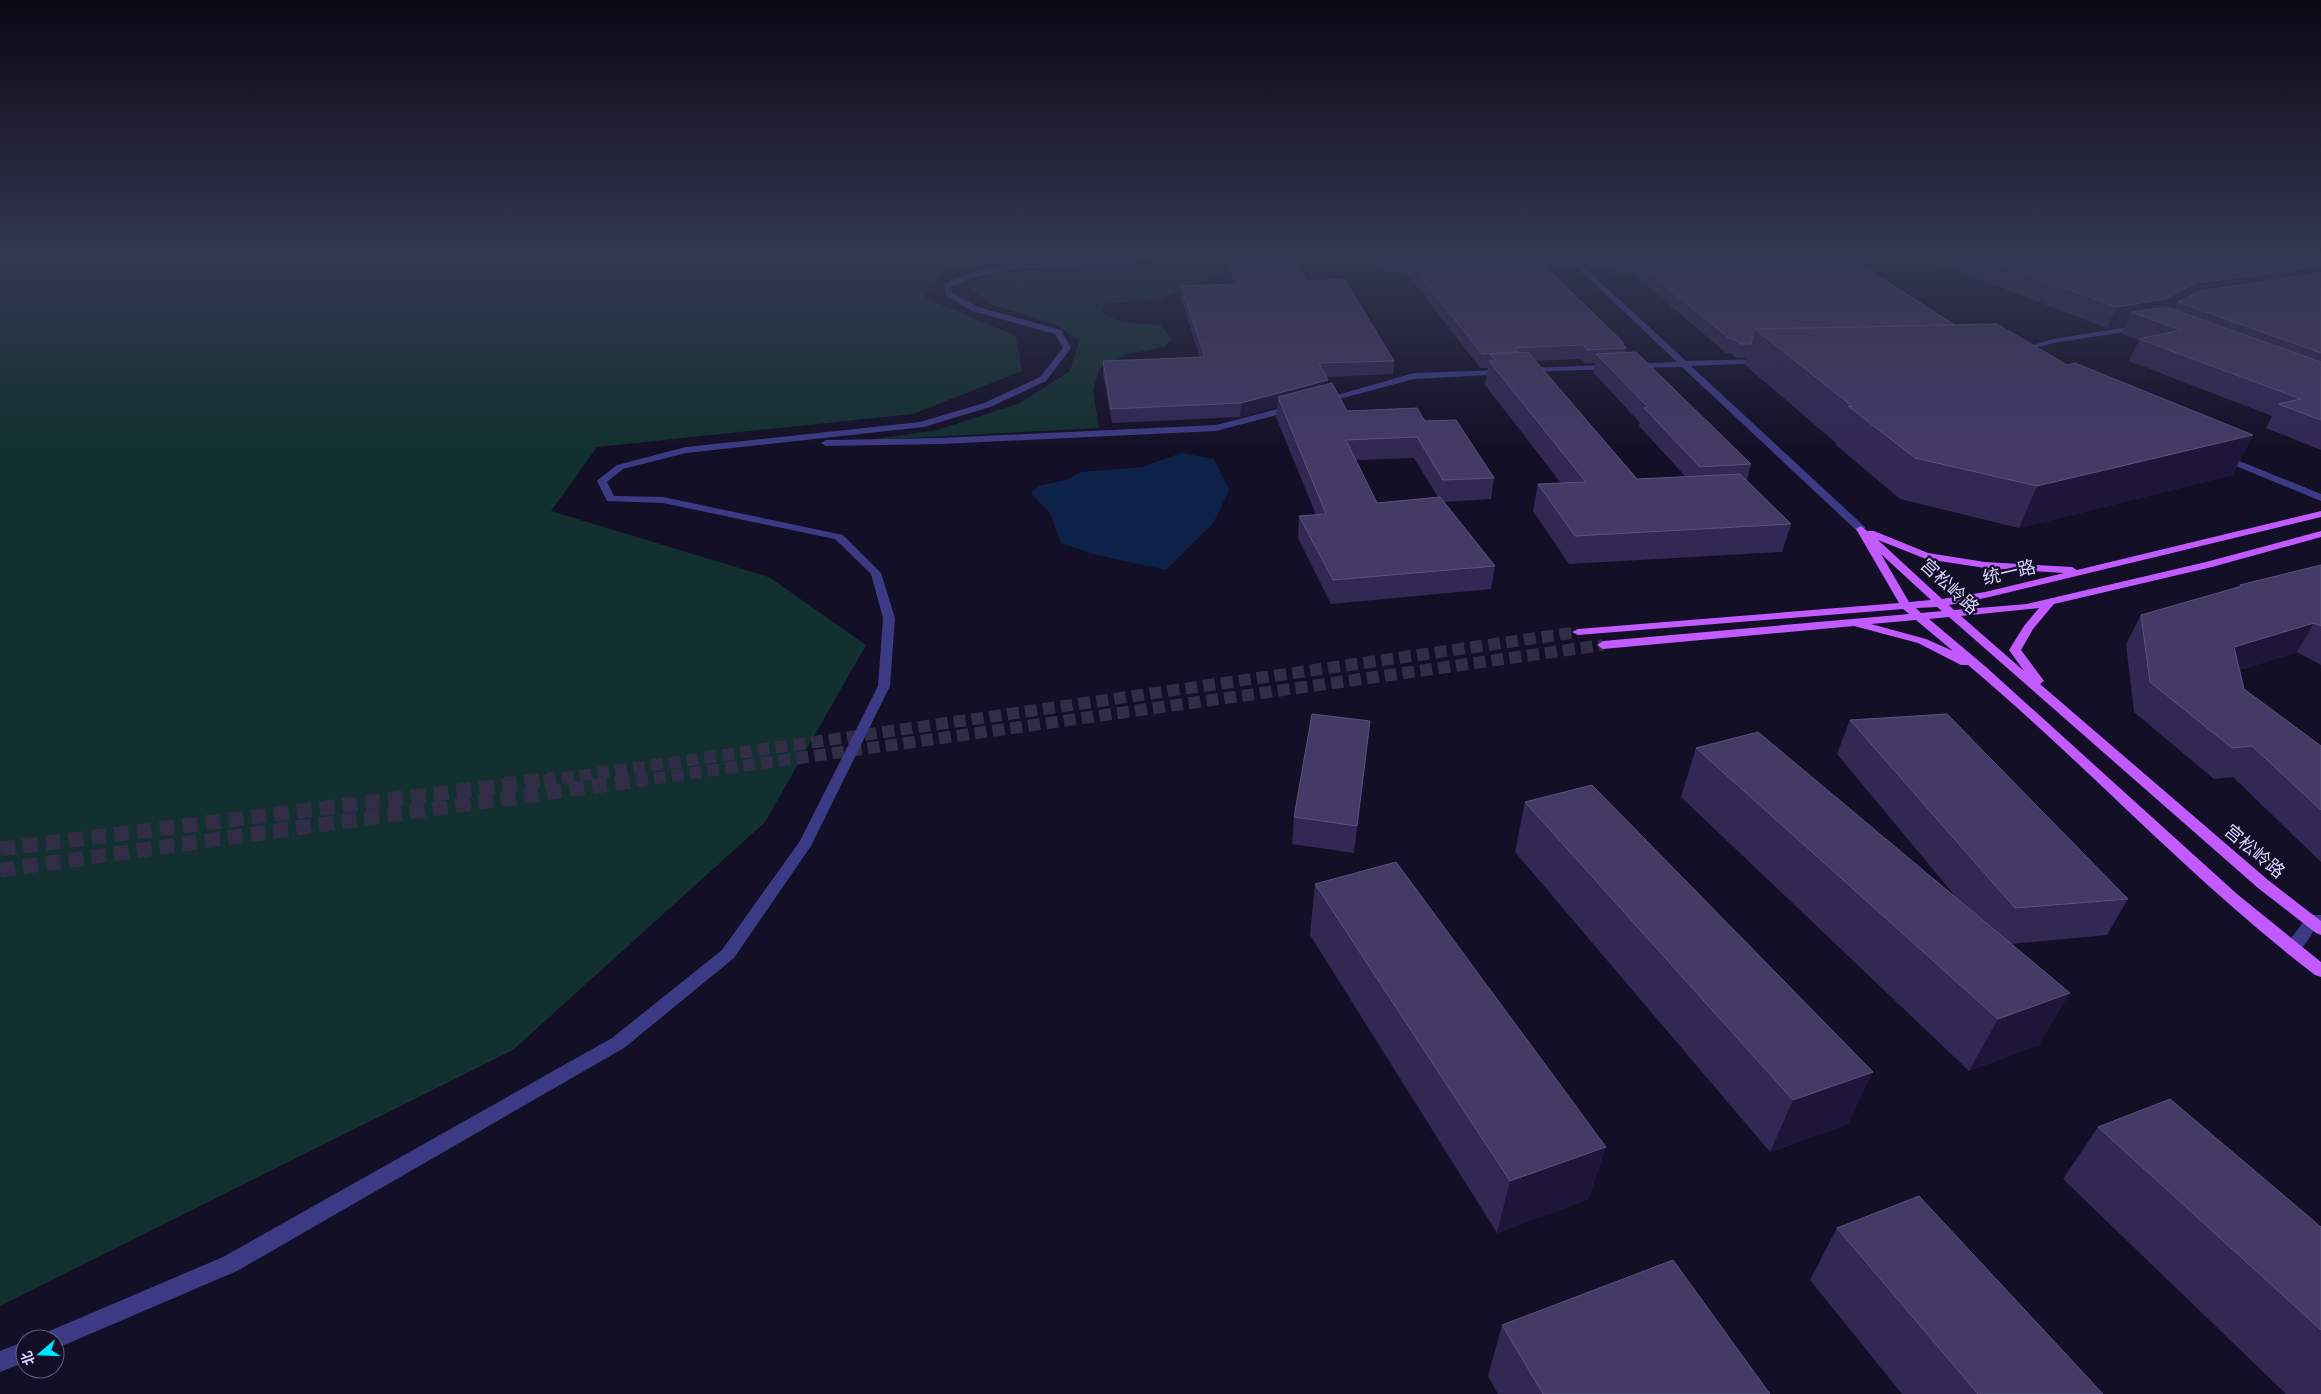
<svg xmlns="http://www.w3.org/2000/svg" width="2321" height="1394" font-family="'IBM Plex Sans','Noto Sans SC',sans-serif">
  <rect width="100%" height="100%" fill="#130f26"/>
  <!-- green -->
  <path fill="#12302f" d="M0 255H1108L943 270 922 297 1016 336 1022 371 913 414 597 447 551 511 769 577 866 645 765 822 513 1050 0 1306Z
    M1184 255H1304L1307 262 1295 267 1225 272 1159 299 1104 304 1102 311C1119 326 1140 323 1161 325L1171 339 1165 347 1128 354 1099 369 1093 391 1099 428 868 440 937 430 1020 403 1070 371 1079 341 1053 323 993 305 969 287 972 281 1001 272 1149 264Z"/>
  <!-- water -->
  <path fill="#0c2248" d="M1181 453 1214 459 1229 490 1214 522 1166 570 1093 554 1061 543 1050 513 1031 493 1038 486 1066 480 1081 472 1142 467Z"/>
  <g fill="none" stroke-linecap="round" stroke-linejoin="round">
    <!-- major-tunnel-far1 -->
    <path stroke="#312d47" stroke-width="12" stroke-dasharray="12 6" stroke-linecap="butt" d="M544 781 1578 632
      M636 781 1603 645"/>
    <!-- major-tunnel -->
    <path stroke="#312d47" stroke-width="15" stroke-dasharray="15 8" stroke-linecap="butt" d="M0 849 554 779
      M0 870 645 779"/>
    <!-- minor -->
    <path fill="#3d3a85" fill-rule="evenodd" d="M1148 255H1162C1151 262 1131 262 1117 264 1065 269 998 262 951 287L952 293 978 307 1061 330 1071 348 1046 381 990 407 924 427 686 453 623 469 607 482 614 496 663 497 843 535 881 573 895 618 890 686 811 846 734 958 624 1048 237 1271 55 1349V1339H44L47 1332 223 1257 612 1038 722 950 800 841 878 686 883 618 871 574 835 539 663 503 607 501 597 481 599 479 617 465 686 447 920 422 984 403 1040 377 1063 348 1055 334 972 311 946 296 944 284C1006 252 1082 268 1148 255Z
      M1564 255H1571L1686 361 1766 359V363H1763L1691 366 1865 527V531H1857L1682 367 1630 368V364H1633L1677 362Z
      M2140 325 2144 327 2143 329 2054 343 2020 352 2016 350 2053 339Z
      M1611 365H1614V369L1526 372 1522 370 1526 368Z
      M1503 370H1506V374L1414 379 1324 403 1320 400 1414 373Z
      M1293 405 1296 406V410L1216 431 941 444 826 446 821 443 826 440 941 438 1216 425Z
      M2222 454 2321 494V501L2219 459 2217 457Z
      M2312 915H2321V927H2316C2309 937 2301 958 2286 953L2284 949 2286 945 2307 917Z
      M25 1341V1362L0 1372V1351Z"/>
    <!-- major -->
    <path fill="#c25bff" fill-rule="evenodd" d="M2321 511V517L1985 598 1949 605 1954 610 2027 604 2206 562 2321 531V537L2212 567 2054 604 2033 629 2021 650 2044 681 2040 684 2268 880 2321 921V935L2316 933 2258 888 1949 617 1929 619 1986 667 2237 894 2321 962V977L2315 975C2192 881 2087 765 1968 665H1961L1918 643 1854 626 1603 649 1597 645 1603 641 1909 614 1903 609 1578 635 1572 632 1578 629 1899 603 1856 529 1861 526 1867 531H1874L1928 553 1985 562 2072 567 2077 570ZM1878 540 1926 559 1985 568 2064 573 1985 592 1942 599ZM1881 554 1931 600 1909 602ZM1937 607 1942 611 1921 613 1916 608ZM2039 608 2024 626 2009 650 2024 671 1961 616ZM1916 620 1953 651 1926 639 1871 624Z"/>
  </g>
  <!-- wall -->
  <path fill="#312854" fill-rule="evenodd" d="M1368 255H1845L1955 325 2067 365 2253 435 2232 475 2019 528 1900 499 1836 445V443L1745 365 1747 358H1736L1730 353H1726L1631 272 1615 273 1607 266H1586L1576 257 1574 267 1546 268 1624 343 1623 345 1627 348 1625 353 1751 464 1747 480 1791 524 1782 552 1569 564 1533 511 1538 484 1561 483 1485 385 1488 368H1480L1405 271 1381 272ZM1580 359 1585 363H1595L1593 372 1640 423 1639 426 1686 477 1637 479 1535 361Z
    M1915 255H2321V450L2266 428 2272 416 2129 361 2139 340 2122 334 2125 325 2107 328Z
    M1229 264 1307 281 1394 361 1393 374 1326 377 1327 384 1347 411 1425 421 1494 478 1491 499 1444 502 1495 566 1491 589 1331 604 1298 538 1299 516 1316 515 1276 417 1277 407 1240 417 1112 423 1103 375V361L1200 358 1181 298V286L1232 284 1228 276ZM1414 458 1438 497 1377 503 1355 460Z
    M2321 565V665L2297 652 2240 670 2244 689 2321 746V862L2233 777 2214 779 2134 712 2126 644 2141 615 2239 587 2240 585Z
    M1850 720 2128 899 2107 935 2010 944 2039 1045 1969 1071 1681 797 1696 748 1960 902 1837 754Z
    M1370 721 1354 853 1292 844 1294 817Z
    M1525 802 1848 1124 1770 1152 1515 852Z
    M1315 884 1589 1199 1497 1233 1310 935Z
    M2098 1127 2321 1227V1394H2286L2063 1179Z
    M1837 1228 2103 1394H1902L1810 1280Z
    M1502 1325 1770 1394H1498L1488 1376Z"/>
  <!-- shaded-wall -->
  <path fill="#1d163a" d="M2321 266V285L2276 292 2286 272Z
    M2274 273 2264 294 2178 302 2174 310 2131 312 2125 325 2107 328 2116 307 2196 283Z
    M1328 380 1327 394 1278 397 1277 407 1240 417 1241 403Z
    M2253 435 2232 475 2019 528 2037 486Z
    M2314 623 2297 652 2218 677 2234 647Z
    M2070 993 2039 1045 1969 1071 1998 1019Z
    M1873 1072 1848 1124 1770 1152 1793 1100Z
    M1606 1147 1589 1199 1497 1233 1510 1181Z"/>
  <!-- building -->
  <path fill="#433a66" stroke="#5a527e" d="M1378 255H1561L1534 256 1624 343H1621L1627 348 1587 350 1583 345 1515 348 1518 352 1482 354 1407 259 1382 260Z
    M1611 255H1845L1955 325 1755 329 1751 344H1740L1734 339H1730L1634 260H1617Z
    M1975 255H2251L2274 273 2196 283 2165 299 2116 307Z
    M2264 255H2321V266L2286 272Z
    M1296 261 1307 281 1344 279 1394 361 1319 363 1328 380 1241 403 1111 409 1103 361 1205 357 1181 286 1238 284 1229 264Z
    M2321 273V353L2178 302 2199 291Z
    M2166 307 2321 362V420L2278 404 2301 399 2139 339 2181 330 2131 312Z
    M1997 324 2067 365 2075 363 2253 435 2037 486 1915 458 1848 406H1852L1755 329Z
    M1528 352 1637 479 1740 474 1791 524 1575 536 1538 484 1586 482 1489 361H1496L1490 354Z
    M1636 352 1751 464 1700 467 1644 408 1648 407 1596 354Z
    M1332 383 1347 411 1417 408 1425 421 1456 420 1494 478 1443 480 1417 437 1346 440 1377 503 1440 497 1495 566 1333 580 1299 516 1326 514 1278 397Z
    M2321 565V626L2314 623 2234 647 2244 689 2321 746V810L2252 746 2232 748 2150 682 2141 615 2242 586 2240 585Z
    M1312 714 1370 721 1357 826 1294 817Z
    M1947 714 2128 899 2015 908 1850 720Z
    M1758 732 2070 993 1998 1019 1696 748Z
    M1592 785 1873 1072 1793 1100 1525 802Z
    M1396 862 1606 1147 1510 1181 1315 884Z
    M2170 1099 2321 1227V1330L2098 1127Z
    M1919 1196 2103 1394H1978L1837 1228Z
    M1673 1260 1770 1394H1543L1502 1325Z"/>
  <!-- sky -->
  <linearGradient id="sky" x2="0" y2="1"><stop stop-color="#0a0815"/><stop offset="0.57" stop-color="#333752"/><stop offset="1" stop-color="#333752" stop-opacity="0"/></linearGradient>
  <rect width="2321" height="450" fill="url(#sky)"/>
  <g text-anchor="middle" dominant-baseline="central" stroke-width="4.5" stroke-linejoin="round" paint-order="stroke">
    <!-- street labels -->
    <g font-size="18" fill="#d9d4ff" stroke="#130f26">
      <text transform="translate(2009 572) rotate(-13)">统一路</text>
      <text transform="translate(1950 586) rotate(43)">宫松岭路</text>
      <text transform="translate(2255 851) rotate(40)">宫松岭路</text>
    </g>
  </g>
  <!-- north arrow -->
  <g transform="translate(40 1354) rotate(251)"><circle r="24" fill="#130f26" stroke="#625e7d"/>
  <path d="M0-4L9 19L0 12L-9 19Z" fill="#00e5ff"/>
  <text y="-8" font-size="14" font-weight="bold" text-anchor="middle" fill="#d9d4ff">北</text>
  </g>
</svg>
